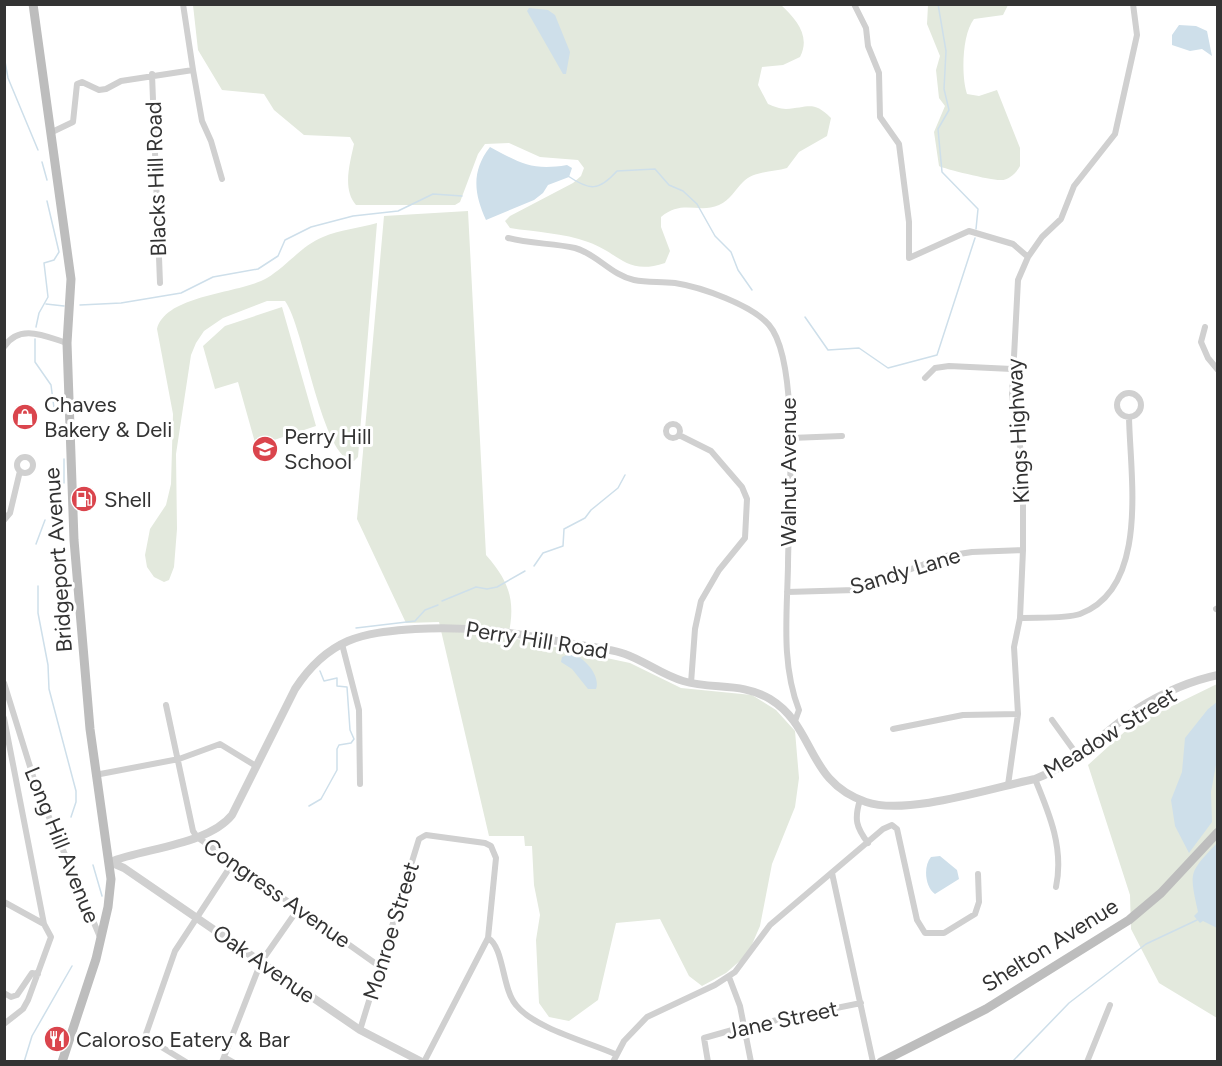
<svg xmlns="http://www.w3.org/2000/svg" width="1222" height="1066" font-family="Figtree,sans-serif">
  <rect width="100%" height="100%" fill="#fff"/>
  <!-- green -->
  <path fill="#e3e9dd" d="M193 5H781C796 19 811 36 800 57L783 65 762 67 758 85 768 104C773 106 780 109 786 109 808 108 813 100 831 118L827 136 799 152 787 168C773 172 754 171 743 182 735 190 730 200 719 205 699 214 682 199 661 217V227L670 251 665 263C626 276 620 253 588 242 564 233 535 232 510 228L505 221 510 216 573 183 581 176 584 168 578 160 540 157 509 143 485 144 478 154 460 202 455 205H356C342 189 350 163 354 144L350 137 304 135 274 110 264 94 222 90 198 50Z
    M928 5H1008L1003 15 974 19C962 34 961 76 967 94L979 96 997 90 1020 148V166C1016 173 1009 180 1001 180 994 181 944 169 939 166L934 132 945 106 939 98 936 70 940 56 927 24Z
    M468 211 486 555C510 582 516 602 508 637L630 663 681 688 752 695 776 710 795 731 799 778 795 807 772 864 760 926 750 949 742 959 726 973 702 986 689 976 660 919 616 923 598 1000 569 1021 549 1017 539 1003 536 940 540 915 534 885 532 846H525L524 836H489L439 622 406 623 357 519 384 216Z
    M377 223 358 457 354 461C322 461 304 326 285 301H267L223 318 204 331 196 343 191 355 176 454 177 529 174 567 169 580 164 582 154 577 147 567 145 555 150 529 166 505 171 484 173 414 157 329C166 294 240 294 267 278 287 266 301 246 323 237 339 230 360 228 377 223Z
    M282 307 316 426 256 446 238 382 215 389 203 346 225 326Z
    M1217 684V1018L1159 983 1131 929 1130 895 1088 765 1131 726Z"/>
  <!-- water -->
  <path fill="#cedfea" d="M529 8 548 10 555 15 570 52 566 74H563L527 11Z
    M1179 25 1196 26 1207 31 1212 56 1202 49 1190 51 1172 45V35Z
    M490 147C520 163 532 171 567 165L572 168 569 177 548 185 543 193 534 200 486 220C474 194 471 171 490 147Z
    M572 653C584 658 601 675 596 689H588L572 669 561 662 562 657Z
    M1217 702 1218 754 1211 792 1212 822 1189 853 1175 826 1171 800 1182 772 1185 738 1208 709Z
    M1217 843V928L1203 921 1200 923 1194 916 1198 912C1189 871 1189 873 1217 843Z
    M940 856 957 870 959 879 935 894C925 887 923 866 931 857Z"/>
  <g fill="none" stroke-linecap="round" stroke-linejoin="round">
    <!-- stream -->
    <path stroke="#cedfea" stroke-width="1.5" d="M938 4 946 51 944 89 949 110 938 129 942 172 978 209 976 229
      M4 56 8 78 38 150
      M42 162 47 180
      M568 176C590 191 599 191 617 171L655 169 669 185 683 191 697 204 715 236 731 252 738 270 752 290
      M46 304 64 306
      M80 305 121 303 181 293 213 277 258 269 278 256 285 240 311 227 353 216 398 211 433 194 462 196
      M805 317 828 350 859 348 888 368 937 355 975 238
      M36 327 39 313 48 297 44 263 54 260 59 252 47 201
      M35 339V362L51 385 54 408
      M64 459V483
      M36 544 45 520
      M534 566 543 553 563 546 564 529 585 518 591 510 618 488 625 475
      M38 586V613L48 665 49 689 76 791V802L71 817
      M442 601 476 587 487 589 497 587 525 571
      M356 628 415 621 425 610 438 605
      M309 806 321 799 337 770V749L339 745 351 743 354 739 350 730 347 687 337 686V678L324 681 320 671
      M93 865 102 896
      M24 1062 32 1036 72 966
      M1012 1062 1069 1003 1146 944 1197 920"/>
    <!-- minor -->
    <path stroke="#d0d0d0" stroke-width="6" d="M854 4 866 28 868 46 879 73 880 117 899 144 909 222V258L969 231 1013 244 1028 257
      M193 70 202 121 211 141 222 179
      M152 74 160 283
      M50 133 73 122 77 84 82 82 99 90 106 89 121 81 193 70 183 4
      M508 238C530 244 553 243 575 248 597 254 611 275 634 280 648 283 661 281 675 283 701 287 752 305 769 325 801 362 788 515 788 566 787 615 781 664 799 710L795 721
      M1205 327 1201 342 1208 358 1218 370
      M4 347C19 323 45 336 67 343
      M925 378 935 368 949 366 1012 369
      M1117 405a12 12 0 1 1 24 0a12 12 0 1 1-24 0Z
      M666 431a7 7 0 1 1 14 0a7 7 0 1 1-14 0Z
      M679 435 711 451 742 487 747 499 745 538 719 570 701 601 695 629 691 683
      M791 438 842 436
      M17 465a8 8 0 1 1 16 0a8 8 0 1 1-16 0Z
      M4 520 10 513 20 471
      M787 592 855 590 946 556 972 552 1023 550
      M1216 609 1218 608
      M1020 618C1036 617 1066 619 1080 614 1150 588 1130 475 1129 417
      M342 644 359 710 360 784
      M4 683 37 789 100 937
      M166 705 193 831 197 837 379 966
      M4 718 44 924 51 937 28 1000 23 1009 4 1024
      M1052 720 1078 756
      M893 729 963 715 1018 714
      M95 775 179 759 220 744 256 766
      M1035 779C1050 815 1064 849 1056 887
      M1008 785 1018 714 1014 647 1020 618 1023 550V465L1012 395 1018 280 1028 257 1042 237 1061 219 1074 186 1115 134 1137 35 1133 4
      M860 800C854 819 856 827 868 843
      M832 873 873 1062
      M4 902 44 924
      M488 938C504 947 502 989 516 1005 534 1028 588 1042 615 1054
      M729 977 740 1006 751 1062
      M4 993 11 997 17 995 32 973 38 974
      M360 1030 419 839 426 835 485 843 491 846 496 858 488 938 424 1062
      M224 1057 233 1062
      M186 1062 150 1040 146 1034 175 951 232 864
      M222 1062 261 962 298 909
      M613 1062 624 1041 647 1017 715 985 735 972 770 925 883 829 892 825 897 829 917 920 925 933H944L975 914 979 902 978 874
      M708 1062 704 1038 743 1027 861 1003
      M1087 1062 1110 1005"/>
    <!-- tertiary -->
    <path stroke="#d0d0d0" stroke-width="8" d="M110 862C144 848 208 845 232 815L295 689C308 669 325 651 348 641 370 632 392 631 415 629 470 626 514 632 567 643 587 646 607 648 625 654 645 661 662 675 683 681 713 690 742 682 770 699 816 727 806 782 866 802 906 816 992 788 1035 779 1075 764 1102 733 1137 709 1161 694 1189 681 1218 675
      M110 862 124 868 360 1030 422 1062"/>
    <!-- secondary -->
    <path stroke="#bdbdbd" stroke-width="9" d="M33 4 71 279 67 343 74 540 90 729 111 879 108 907 96 959 62 1062
      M881 1062 986 1009 1129 920 1161 893 1218 832"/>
  </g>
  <!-- icons -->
  <defs>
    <g id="shop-disc" transform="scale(1.35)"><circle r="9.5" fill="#da454d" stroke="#fff"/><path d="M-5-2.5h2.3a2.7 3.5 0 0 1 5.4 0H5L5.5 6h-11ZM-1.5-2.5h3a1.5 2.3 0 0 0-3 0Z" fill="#fff"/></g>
    <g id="school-disc" transform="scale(1.35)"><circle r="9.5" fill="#da454d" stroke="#fff"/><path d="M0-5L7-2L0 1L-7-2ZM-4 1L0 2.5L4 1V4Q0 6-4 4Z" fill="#fff"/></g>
    <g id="fuel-disc" transform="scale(1.35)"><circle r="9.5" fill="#da454d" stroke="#fff"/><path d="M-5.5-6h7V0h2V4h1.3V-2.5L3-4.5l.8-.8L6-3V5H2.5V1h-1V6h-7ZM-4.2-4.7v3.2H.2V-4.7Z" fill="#fff"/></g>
    <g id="restaurant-disc" transform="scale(1.35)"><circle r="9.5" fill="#da454d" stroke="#fff"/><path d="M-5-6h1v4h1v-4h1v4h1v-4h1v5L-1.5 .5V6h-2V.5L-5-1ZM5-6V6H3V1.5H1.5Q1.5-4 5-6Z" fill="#fff"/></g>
  </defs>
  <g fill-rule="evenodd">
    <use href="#shop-disc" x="25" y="417"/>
    <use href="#school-disc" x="265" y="449"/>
    <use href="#fuel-disc" x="84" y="499"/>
    <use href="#restaurant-disc" x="57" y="1039"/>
  </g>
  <g text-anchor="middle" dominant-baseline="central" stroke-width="6" stroke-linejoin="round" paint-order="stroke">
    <!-- street labels -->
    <g font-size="22" fill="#333" stroke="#fff">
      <text transform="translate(156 179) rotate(-92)">Blacks Hill Road</text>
      <text transform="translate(1018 431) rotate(-93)">Kings Highway</text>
      <text transform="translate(788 472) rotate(-90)">Walnut Avenue</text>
      <text transform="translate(58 560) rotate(-94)">Bridgeport Avenue</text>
      <text transform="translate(905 571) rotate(-17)">Sandy Lane</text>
      <text transform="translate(537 640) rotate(9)">Perry Hill Road</text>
      <text transform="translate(1110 733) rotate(-32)">Meadow Street</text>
      <text transform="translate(62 845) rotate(68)">Long Hill Avenue</text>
      <text transform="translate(277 893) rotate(35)">Congress Avenue</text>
      <text transform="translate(391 931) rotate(-73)">Monroe Street</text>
      <text transform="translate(1050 945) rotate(-32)">Shelton Avenue</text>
      <text transform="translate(264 964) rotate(35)">Oak Avenue</text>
      <text transform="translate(782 1020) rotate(-12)">Jane Street</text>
    </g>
    <!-- poi labels -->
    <g font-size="22" fill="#333" stroke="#fff" text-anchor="start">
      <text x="44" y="404">Chaves<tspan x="44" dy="25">Bakery &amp; Deli</tspan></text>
      <text x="284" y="436">Perry Hill<tspan x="284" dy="25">School</tspan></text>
      <text x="104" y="499">Shell</text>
      <text x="76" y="1039">Caloroso Eatery &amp; Bar</text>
    </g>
  </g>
  <!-- border -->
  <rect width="1222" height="1066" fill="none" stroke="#333333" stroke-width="12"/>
</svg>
